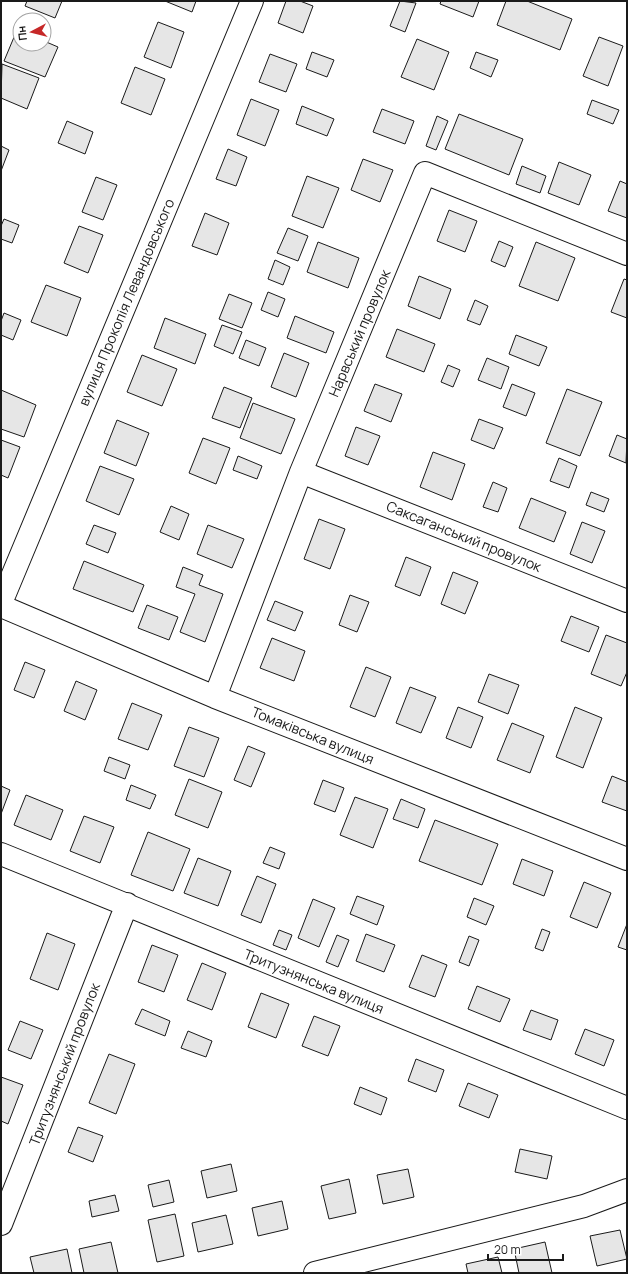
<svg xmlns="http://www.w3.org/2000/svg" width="628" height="1274" font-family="Manrope,sans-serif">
  <rect width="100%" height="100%" fill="#fff"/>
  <!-- building -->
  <path fill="#e6e6e6" stroke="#1a1a1a" d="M27 1H62L55 18 25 6Z
    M165 1H196L192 12Z
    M286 1H300L313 6 303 33 278 23Z
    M400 1 416 3 405 32 390 26Z
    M441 1H479L473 17 440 4Z
    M506 1H527L572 19 560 50 497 25Z
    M158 22 184 32 171 68 144 57Z
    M17 30 20 32V44H44V41L58 47 45 77 4 61Z
    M599 37 623 46 608 86 583 76Z
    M417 39 449 52 434 90 401 77Z
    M312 52 334 60 327 77 306 69Z
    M476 52 498 60 491 77 470 68Z
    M270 54 297 64 286 92 259 82Z
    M2 64 39 78 27 109 1 98Z
    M135 67 165 79 151 115 121 103Z
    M251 99 279 110 265 146 237 135Z
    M592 100 619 110 613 124 587 114Z
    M302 106 334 119 327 136 296 124Z
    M382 109 414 121 405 144 373 132Z
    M459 114 523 139 509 175 445 149Z
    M437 116 448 121 436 150 426 146Z
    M67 121 93 132 85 154 58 143Z
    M1 146 9 150 1 171Z
    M228 149 247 157 236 186 216 179Z
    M363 159 393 170 380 202 351 190Z
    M559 162 591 175 579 205 548 193Z
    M522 166 546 176 540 193 516 184Z
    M307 176 339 188 323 228 292 216Z
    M96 177 117 185 103 220 82 212Z
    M620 181 627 184V218L608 211Z
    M449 210 477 221 465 252 437 241Z
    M205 213 229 223 217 255 192 246Z
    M4 219 19 225 12 243 1 239V226Z
    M79 226 103 235 88 273 64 263Z
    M288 228 308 236 298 261 277 253Z
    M499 241 513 247 505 267 491 261Z
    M318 242 359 258 348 288 307 272Z
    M536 242 575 258 558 301 519 286Z
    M275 260 290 267 283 285 268 279Z
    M419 276 451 289 440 319 408 306Z
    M624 279 627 280V318L611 312Z
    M46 285 81 298 67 336 31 322Z
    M268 292 285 299 278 317 261 310Z
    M229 294 252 303 242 328 219 319Z
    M475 300 488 306 480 325 467 320Z
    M4 313 21 320 13 340 1 335V321Z
    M295 316 334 332 326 353 287 338Z
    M165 318 206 334 195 364 154 348Z
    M222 325 242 332 233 354 214 346Z
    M397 329 435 344 424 372 386 357Z
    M516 335 547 347 539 366 509 354Z
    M246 340 266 348 259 366 239 358Z
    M284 353 309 363 296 397 271 387Z
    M142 355 177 369 162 406 127 392Z
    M487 358 509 367 501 389 478 380Z
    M448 365 460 370 453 387 441 382Z
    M375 384 402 394 391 422 364 411Z
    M512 384 535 393 526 416 503 407Z
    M224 387 252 398 240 428 212 418Z
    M567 389 602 402 580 456 546 443Z
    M1 390 36 405 24 437 1 429Z
    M253 403 295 419 281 454 240 438Z
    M479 419 503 428 494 449 471 440Z
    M117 420 149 433 136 466 104 453Z
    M356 427 380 436 368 465 345 456Z
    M617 435 627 439 626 463 609 456Z
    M203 438 230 448 216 484 189 473Z
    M1 440 20 447 8 478 1 475Z
    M433 452 465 464 452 500 420 487Z
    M238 456 262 466 257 479 233 470Z
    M559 458 577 466 569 488 550 481Z
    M100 466 134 479 119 515 86 501Z
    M493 482 507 488 498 512 483 507Z
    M591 492 609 499 604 512 586 505Z
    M531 498 566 512 554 542 519 528Z
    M171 506 189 514 179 540 160 532Z
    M319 519 345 529 330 569 304 559Z
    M582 522 605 531 592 563 570 554Z
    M94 525 116 533 108 553 86 544Z
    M208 525 244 539 232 568 197 554Z
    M406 557 431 567 420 596 395 586Z
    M84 561 144 585 133 612 73 589Z
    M183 567 203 575 199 585 223 594 205 642 180 632 195 594 176 587Z
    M453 572 478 582 465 614 441 604Z
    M350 595 369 602 357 632 339 625Z
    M275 601 303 612 295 631 267 620Z
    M147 605 178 617 169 640 138 628Z
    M571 616 599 627 589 652 561 641Z
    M606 635 627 643V672L621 686 591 674Z
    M272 638 305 651 294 681 260 668Z
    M25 662 45 670 34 698 14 690Z
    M366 667 391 677 375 717 350 707Z
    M489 674 519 685 508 714 478 702Z
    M76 681 97 690 85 720 64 711Z
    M410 687 436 697 421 733 396 723Z
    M132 703 162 715 148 750 118 739Z
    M458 707 483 717 471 748 446 738Z
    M575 707 602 718 583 768 556 757Z
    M512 723 544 736 530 773 497 760Z
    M189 727 219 738 204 777 174 766Z
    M248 746 265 753 251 787 234 780Z
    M109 757 130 765 125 779 104 771Z
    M612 776 627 782V811L602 802Z
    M189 779 222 792 208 828 175 815Z
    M323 780 344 788 335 812 314 804Z
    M131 785 156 795 150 809 126 800Z
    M1 786 10 790 1 814Z
    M26 795 63 810 51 840 14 825Z
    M355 797 388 809 373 848 340 835Z
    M401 799 425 809 418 828 393 819Z
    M84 816 114 827 100 863 70 851Z
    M435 820 498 844 482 885 419 861Z
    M148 832 190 849 173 891 131 875Z
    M270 847 285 853 279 869 263 863Z
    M198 858 231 871 218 906 184 893Z
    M522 859 553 871 544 896 513 884Z
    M257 876 276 884 261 923 241 915Z
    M584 882 611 893 597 928 570 917Z
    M357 896 384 906 377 925 350 914Z
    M474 898 494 906 486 925 467 917Z
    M313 899 335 908 319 947 298 938Z
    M627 924V950L618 947Z
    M542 929 550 932 543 951 535 948Z
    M279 930 292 935 286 950 273 945Z
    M47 933 75 944 58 990 30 979Z
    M366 934 395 945 384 972 356 961Z
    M337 935 349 940 338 967 326 962Z
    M469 936 479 940 469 966 459 962Z
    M152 945 178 955 164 992 138 982Z
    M422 955 447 965 435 997 409 987Z
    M202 963 226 973 212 1010 187 1000Z
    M477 986 510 999 500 1022 468 1009Z
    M261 993 289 1004 276 1038 248 1027Z
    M142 1009 170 1021 165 1036 135 1024Z
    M531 1010 558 1020 551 1040 523 1030Z
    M314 1016 340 1026 328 1056 302 1046Z
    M20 1021 43 1030 31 1059 8 1050Z
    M585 1029 614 1040 604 1066 575 1054Z
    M188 1031 212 1041 206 1057 181 1048Z
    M109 1054 135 1064 116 1114 89 1103Z
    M416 1059 444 1070 436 1092 408 1081Z
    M1 1077 23 1085 8 1124 1 1121Z
    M468 1083 498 1095 489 1118 459 1106Z
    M360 1087 387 1098 381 1115 354 1104Z
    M78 1127 103 1136 93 1162 68 1152Z
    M520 1149 552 1156 547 1179 515 1172Z
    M231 1164 237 1191 207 1198 201 1171Z
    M408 1169 414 1197 383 1204 377 1175Z
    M349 1179 356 1213 329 1219 321 1186Z
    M169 1180 174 1202 153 1207 148 1185Z
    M115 1195 119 1211 92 1217 89 1201Z
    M282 1201 288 1229 258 1236 252 1208Z
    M175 1214 184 1256 157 1262 148 1220Z
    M226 1215 233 1244 198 1252 192 1223Z
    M620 1230 627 1259 597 1266 590 1236Z
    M111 1242 118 1273H84L79 1249Z
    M545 1242 552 1273H519L514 1249Z
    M67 1249 72 1273H34L30 1257Z
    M498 1257 502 1273H468L466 1264Z"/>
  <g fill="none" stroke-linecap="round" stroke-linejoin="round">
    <!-- minor casing -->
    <g stroke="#1a1a1a" stroke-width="24">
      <path id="minor" d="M301 472 627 601
        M1 603 252 1
        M1 606 215 697 627 859
        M215 697 301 472 425 173 627 254
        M1 854 627 1108
        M1 1224 127 904
        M315 1273 584 1206 627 1190"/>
    </g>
    <!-- minor -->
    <use href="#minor" stroke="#fff" stroke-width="22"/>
  </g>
  <g text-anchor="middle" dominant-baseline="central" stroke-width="3" stroke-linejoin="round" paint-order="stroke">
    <!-- street labels -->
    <g font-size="14" fill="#1a1a1a" stroke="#fff">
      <text transform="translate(126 302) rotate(-67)">вулиця Прокопія Левандовського</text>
      <text transform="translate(359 333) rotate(-67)">Нарвський провулок</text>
      <text transform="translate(464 536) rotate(22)">Саксаганський провулок</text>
      <text transform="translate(313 735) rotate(22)">Томаківська вулиця</text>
      <text transform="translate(314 981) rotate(22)">Тритузнянська вулиця</text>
      <text transform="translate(64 1064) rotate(-69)">Тритузнянський провулок</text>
    </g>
  </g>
  <!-- border -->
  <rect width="628" height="1274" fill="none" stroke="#1a1a1a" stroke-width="4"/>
  <!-- north arrow -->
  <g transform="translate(32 32) rotate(263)"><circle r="19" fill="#ffffff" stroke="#a3a3a3"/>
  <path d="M0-3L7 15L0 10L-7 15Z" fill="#c62828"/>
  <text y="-6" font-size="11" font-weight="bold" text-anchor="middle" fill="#1a1a1a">Пн</text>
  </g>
  <!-- scale -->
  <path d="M488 1254v6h75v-6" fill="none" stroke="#1a1a1a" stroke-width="2"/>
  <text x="494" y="1254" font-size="12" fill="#1a1a1a" stroke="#ffffff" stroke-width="3" paint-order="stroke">20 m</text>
</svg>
